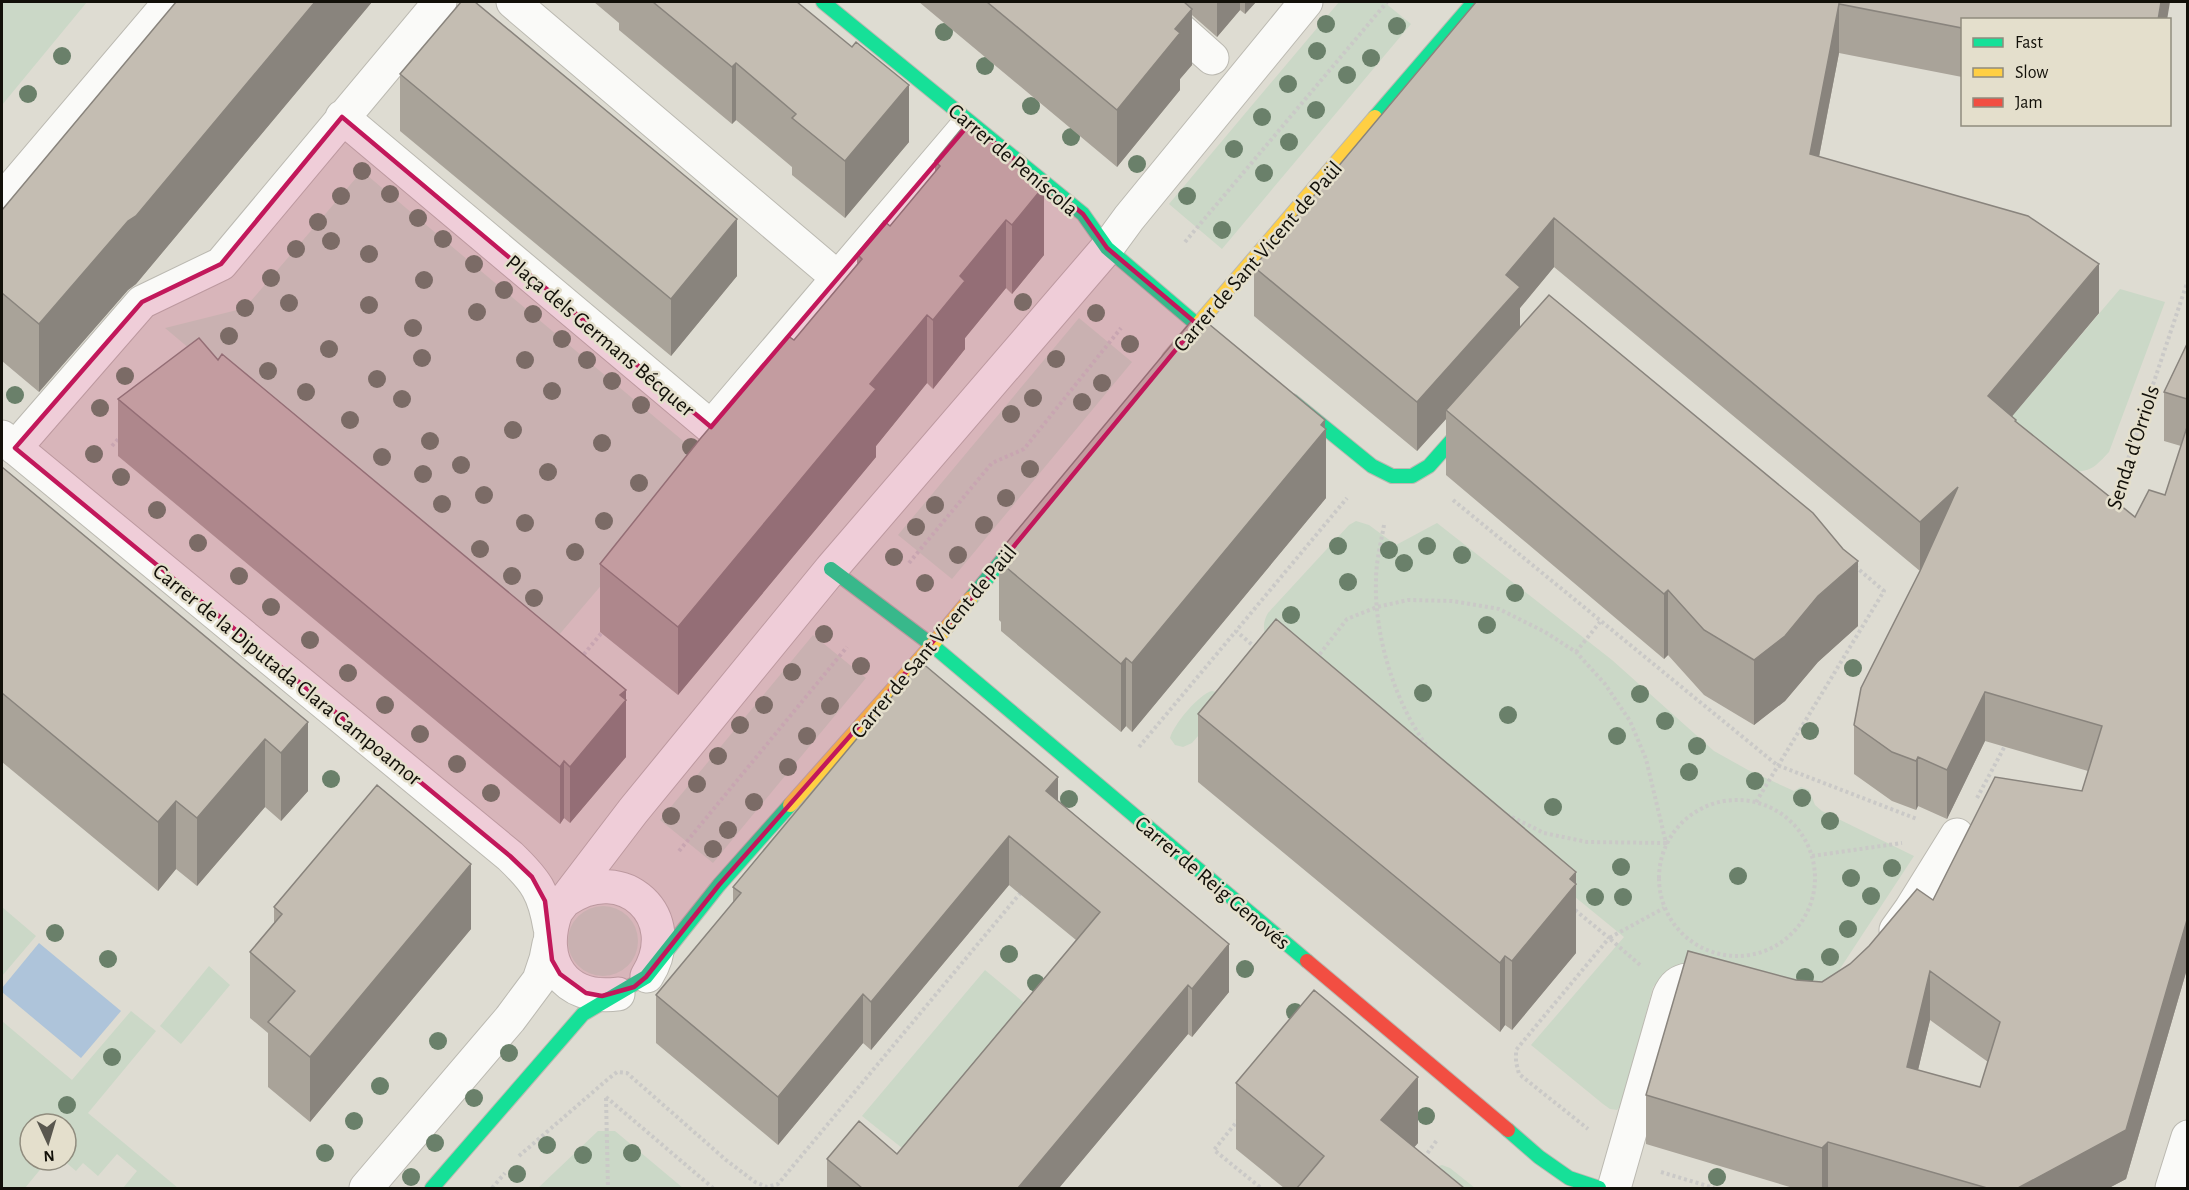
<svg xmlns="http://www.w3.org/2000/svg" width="2189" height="1190" font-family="'Alegreya Sans',sans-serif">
	<rect width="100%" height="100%" fill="#dedcd2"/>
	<path fill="#cbd8c7" d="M2,2H87L2,105Z
		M1339,2H1384L1411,24L1222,249L1169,204Z
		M362,171L707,461L547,649L165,328L245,308Z
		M2120,289L2165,302L2109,452C2094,468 2090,473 2067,471L2006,423Z
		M1079,318L1132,362L952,579L898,535Z
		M1356,521L1369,525L1396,545L1437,523L1612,660L1714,751L1748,770L1794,791L1801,787L1809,790L1815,805L1822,811L1914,856L1830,984L1666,974L1653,987L1622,1104L1617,1110L1610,1109L1603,1104L1531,1045L1624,937L1471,812L1266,638C1263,627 1263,622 1268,613L1349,525Z
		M813,635L866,678L713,863L660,820Z
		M1212,691L1220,693L1222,708L1192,743L1183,747L1175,745L1170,738C1174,724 1199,694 1212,691Z
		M568 941a35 35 0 1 1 70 0a35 35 0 1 1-70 0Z
		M2,907L36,936L2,976Z
		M209,966L230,985L181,1044L160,1026Z
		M985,970L1034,1011L912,1156L862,1116Z
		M131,1011L156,1031L88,1113L178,1188H123L137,1171L117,1154L98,1176L83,1163L76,1171L63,1160H66V1124H30V1160H48L25,1188H2V1021L72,1080Z
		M598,1131H615L683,1188H538Z
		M1442,1165L1450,1168L1475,1188H1430L1435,1167Z"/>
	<path fill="#aec4da" d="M39,943L121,1011L81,1058L2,992V988Z"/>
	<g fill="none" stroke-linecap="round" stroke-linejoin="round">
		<g stroke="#bbb9b1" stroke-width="35">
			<path id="street" d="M513,2L838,278
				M1149,2L1212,58
				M342,117L711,427L963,131
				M2,200L170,2
				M2,437L510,856C536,881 544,892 550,928
				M15,448L142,302L221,264L440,2
				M566,900C623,860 684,917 647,976
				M1896,930L1911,909L1957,835
				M618,994C564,1001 538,961 556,912L633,811L831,569L1107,248L1129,218L1306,2
				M366,1188L510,1019L539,980L546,959L549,944
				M1614,1188L1669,996C1680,970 1701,982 1722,988
				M2172,1188L2188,1137"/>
		</g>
		<g stroke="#bbb9b1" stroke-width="16">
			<path id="fast" d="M823,2L1083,214L1107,248L1214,339
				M1375,117L1474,2
				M1292,401L1372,466L1392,476H1412L1429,466L1476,413
				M831,569L932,645L1307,961
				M971,598L1027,530
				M1508,1130L1539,1157L1569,1178L1599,1188
				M432,1188L583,1014L646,977L719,885L790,805"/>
		</g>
		<g stroke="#bbb9b1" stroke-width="16">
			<path id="slow" d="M1169,358L1375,117
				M790,805L932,645L971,598"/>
		</g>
		<g stroke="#bbb9b1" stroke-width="16">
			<path id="jam" d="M1307,961L1508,1130"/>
		</g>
		<path stroke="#cac9c7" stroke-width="4" stroke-dasharray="3 3" stroke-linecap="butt" d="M1185,242L1387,2
			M112,446L120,437
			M1453,500L1777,765L1917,819
			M2113,504L2188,280
			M1384,525C1381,543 1376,561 1376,580C1374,636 1395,704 1429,749
			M909,563L992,463L1024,449L1121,328
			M1256,648L1236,631L1347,498
			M1576,652L1600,622
			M580,659L604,630
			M1316,659L1347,619L1377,607L1408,600L1452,601L1499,609L1545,632L1576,652L1605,684L1630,721L1646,759L1666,843L1587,842L1544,833L1508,815
			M1139,747L1236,631
			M1977,798L2006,744
			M1659 878a78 78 0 1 1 156 0a78 78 0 1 1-156 0Z
			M1756,802L1884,591L1856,567
			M679,851L847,647
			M1812,856L1902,843
			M1575,910L1609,938L1516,1050V1062L1519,1074L1588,1129
			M1640,965L1609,938L1664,908
			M606,1097L713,1188
			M606,1098L608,1188
			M1239,1119L1214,1150L1261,1188
			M519,1156L608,1079L617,1072L627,1073L726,1160L755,1182L767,1187L778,1184L1022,891
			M1424,1158L1437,1140
			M1661,1172L1714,1188
			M492,1188L505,1173"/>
		<use href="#street" stroke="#fafaf8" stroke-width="33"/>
		<use href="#fast" stroke="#16e098" stroke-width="14"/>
		<use href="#slow" stroke="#ffcf43" stroke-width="14"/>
		<use href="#jam" stroke="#f24e42" stroke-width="14"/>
	</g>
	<g fill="#6a806a">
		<circle cx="1326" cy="24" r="9"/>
		<circle cx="1397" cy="26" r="9"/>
		<circle cx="944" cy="32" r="9"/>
		<circle cx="1317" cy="51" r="9"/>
		<circle cx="62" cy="56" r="9"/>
		<circle cx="1371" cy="58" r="9"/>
		<circle cx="985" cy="66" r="9"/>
		<circle cx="1347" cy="75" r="9"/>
		<circle cx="1288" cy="84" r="9"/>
		<circle cx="28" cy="94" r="9"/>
		<circle cx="1031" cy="106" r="9"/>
		<circle cx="1316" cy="110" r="9"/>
		<circle cx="1262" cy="117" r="9"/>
		<circle cx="1071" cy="137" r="9"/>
		<circle cx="1289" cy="142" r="9"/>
		<circle cx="1234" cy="149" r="9"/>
		<circle cx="1137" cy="164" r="9"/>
		<circle cx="362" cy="171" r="9"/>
		<circle cx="1264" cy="173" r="9"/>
		<circle cx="390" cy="194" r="9"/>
		<circle cx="341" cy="196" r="9"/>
		<circle cx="1187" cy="196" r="9"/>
		<circle cx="418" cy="218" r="9"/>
		<circle cx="318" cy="222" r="9"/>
		<circle cx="1222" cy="230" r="9"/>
		<circle cx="443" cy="239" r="9"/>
		<circle cx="331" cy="241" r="9"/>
		<circle cx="296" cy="249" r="9"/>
		<circle cx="369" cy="254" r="9"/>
		<circle cx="474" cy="264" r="9"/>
		<circle cx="271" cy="278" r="9"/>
		<circle cx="424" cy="280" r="9"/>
		<circle cx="504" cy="290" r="9"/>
		<circle cx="1023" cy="302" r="9"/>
		<circle cx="289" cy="303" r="9"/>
		<circle cx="369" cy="305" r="9"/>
		<circle cx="245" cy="308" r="9"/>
		<circle cx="477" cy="312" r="9"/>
		<circle cx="1096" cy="313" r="9"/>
		<circle cx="533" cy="314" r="9"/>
		<circle cx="413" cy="328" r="9"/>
		<circle cx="229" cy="336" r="9"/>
		<circle cx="562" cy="339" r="9"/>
		<circle cx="1130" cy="344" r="9"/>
		<circle cx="329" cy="349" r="9"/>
		<circle cx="422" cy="358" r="9"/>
		<circle cx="1056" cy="359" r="9"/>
		<circle cx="525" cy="360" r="9"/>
		<circle cx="587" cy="360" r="9"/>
		<circle cx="268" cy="371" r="9"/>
		<circle cx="125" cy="376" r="9"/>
		<circle cx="377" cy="379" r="9"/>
		<circle cx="612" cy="381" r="9"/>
		<circle cx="1102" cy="383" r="9"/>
		<circle cx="552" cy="391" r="9"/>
		<circle cx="306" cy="392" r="9"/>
		<circle cx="15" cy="395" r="9"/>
		<circle cx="1033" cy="398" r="9"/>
		<circle cx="402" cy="399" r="9"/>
		<circle cx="1082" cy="402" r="9"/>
		<circle cx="641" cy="405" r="9"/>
		<circle cx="100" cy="408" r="9"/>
		<circle cx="1011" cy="414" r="9"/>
		<circle cx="350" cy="420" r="9"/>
		<circle cx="513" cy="430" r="9"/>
		<circle cx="430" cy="441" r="9"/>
		<circle cx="602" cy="443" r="9"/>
		<circle cx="691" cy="447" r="9"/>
		<circle cx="94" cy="454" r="9"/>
		<circle cx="382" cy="457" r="9"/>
		<circle cx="461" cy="465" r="9"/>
		<circle cx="1030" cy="469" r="9"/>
		<circle cx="548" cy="472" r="9"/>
		<circle cx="423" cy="474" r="9"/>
		<circle cx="121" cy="477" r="9"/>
		<circle cx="639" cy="483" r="9"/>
		<circle cx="484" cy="495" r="9"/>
		<circle cx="1006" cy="498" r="9"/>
		<circle cx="442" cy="504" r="9"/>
		<circle cx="935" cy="505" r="9"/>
		<circle cx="157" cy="510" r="9"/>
		<circle cx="604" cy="521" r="9"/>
		<circle cx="525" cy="523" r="9"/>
		<circle cx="984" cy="525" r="9"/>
		<circle cx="916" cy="527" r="9"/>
		<circle cx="198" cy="543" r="9"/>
		<circle cx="1338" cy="546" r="9"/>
		<circle cx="1427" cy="546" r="9"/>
		<circle cx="480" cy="549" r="9"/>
		<circle cx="1389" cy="550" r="9"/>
		<circle cx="575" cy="552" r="9"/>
		<circle cx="958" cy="555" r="9"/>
		<circle cx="1462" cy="555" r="9"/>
		<circle cx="894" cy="557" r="9"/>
		<circle cx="1404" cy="563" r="9"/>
		<circle cx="239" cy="576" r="9"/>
		<circle cx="512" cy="576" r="9"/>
		<circle cx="1348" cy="582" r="9"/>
		<circle cx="925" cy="583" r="9"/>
		<circle cx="1515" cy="593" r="9"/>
		<circle cx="534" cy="598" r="9"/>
		<circle cx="271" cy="607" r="9"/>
		<circle cx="1291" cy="615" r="9"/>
		<circle cx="1487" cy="625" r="9"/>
		<circle cx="824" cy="634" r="9"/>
		<circle cx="310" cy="640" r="9"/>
		<circle cx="861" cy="666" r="9"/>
		<circle cx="1853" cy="668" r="9"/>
		<circle cx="792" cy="672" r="9"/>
		<circle cx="348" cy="673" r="9"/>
		<circle cx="1423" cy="693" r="9"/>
		<circle cx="1640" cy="694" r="9"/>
		<circle cx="385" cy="705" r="9"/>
		<circle cx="764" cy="705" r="9"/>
		<circle cx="830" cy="706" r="9"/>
		<circle cx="1508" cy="715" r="9"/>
		<circle cx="1665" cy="721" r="9"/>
		<circle cx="740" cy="725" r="9"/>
		<circle cx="1810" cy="731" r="9"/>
		<circle cx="420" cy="734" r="9"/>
		<circle cx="807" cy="736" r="9"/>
		<circle cx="1617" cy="736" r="9"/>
		<circle cx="1697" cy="746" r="9"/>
		<circle cx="718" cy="756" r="9"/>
		<circle cx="457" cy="764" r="9"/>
		<circle cx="788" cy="767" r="9"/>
		<circle cx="1689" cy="772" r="9"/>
		<circle cx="331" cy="779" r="9"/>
		<circle cx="1755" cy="781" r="9"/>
		<circle cx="697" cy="784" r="9"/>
		<circle cx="491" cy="793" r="9"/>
		<circle cx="1802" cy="798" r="9"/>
		<circle cx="1069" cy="799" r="9"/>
		<circle cx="754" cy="802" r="9"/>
		<circle cx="1553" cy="807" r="9"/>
		<circle cx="671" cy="816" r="9"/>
		<circle cx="1830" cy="821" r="9"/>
		<circle cx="728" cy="830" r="9"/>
		<circle cx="713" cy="849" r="9"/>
		<circle cx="1621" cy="867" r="9"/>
		<circle cx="1892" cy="868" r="9"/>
		<circle cx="1738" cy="876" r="9"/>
		<circle cx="1851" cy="878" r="9"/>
		<circle cx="1871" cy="896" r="9"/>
		<circle cx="1595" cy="897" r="9"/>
		<circle cx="1623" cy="897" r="9"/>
		<circle cx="1848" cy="929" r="9"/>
		<circle cx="55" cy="933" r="9"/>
		<circle cx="1009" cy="954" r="9"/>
		<circle cx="1830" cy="957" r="9"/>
		<circle cx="108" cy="959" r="9"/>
		<circle cx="1245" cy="969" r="9"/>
		<circle cx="1805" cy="977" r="9"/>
		<circle cx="1036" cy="983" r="9"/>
		<circle cx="1295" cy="1012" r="9"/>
		<circle cx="438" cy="1041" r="9"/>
		<circle cx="509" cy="1053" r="9"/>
		<circle cx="112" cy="1057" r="9"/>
		<circle cx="380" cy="1086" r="9"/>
		<circle cx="474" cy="1098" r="9"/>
		<circle cx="67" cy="1105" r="9"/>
		<circle cx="1426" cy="1116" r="9"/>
		<circle cx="354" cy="1121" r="9"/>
		<circle cx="435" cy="1143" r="9"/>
		<circle cx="547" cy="1145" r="9"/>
		<circle cx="325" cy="1153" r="9"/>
		<circle cx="632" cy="1153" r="9"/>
		<circle cx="583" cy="1155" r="9"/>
		<circle cx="517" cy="1174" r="9"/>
		<circle cx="411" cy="1177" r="9"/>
		<circle cx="1717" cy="1177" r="9"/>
	</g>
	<path fill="#a9a399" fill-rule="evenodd" d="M176,2H372L136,284L128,290L39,392L2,361V210Z
		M594,2H797L909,142L845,218L792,175V167L736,120L732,124L619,30V23Z
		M919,2H1256L1245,14L1240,10L1217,37L1192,15V65L1180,79V90L1117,167Z
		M1476,2H2170L1962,20V77L1839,53L1819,157L2099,313L2012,416L2016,422L2135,517L2165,495L2181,446L2164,441V392L2187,344V969L2126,1179L2109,1188H1793L1646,1144V1095L1796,980L1822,982L1850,964L1933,900L2082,791L2088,771L1985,741L1947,819L1918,806L1916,810L1892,801L1854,774V725L1920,571L1554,267L1520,308V327L1858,626L1818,662L1785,701L1754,725L1704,695L1668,655L1664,659L1446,475V419L1417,451L1254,316V267ZM1930,1020L1988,1062L1980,1087L1918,1070Z
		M400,74L737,276L671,356L400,131Z
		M967,122L1044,255L1012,294L1006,288L965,338V349L933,389L927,383L876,446V457L678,695L600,632V564L794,340L857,264V254L890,226L935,172V161Z
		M118,399L626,690V757L570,823L564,818L560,824L118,456Z
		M1325,428L1326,498L1132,732L1126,726L1121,732L1001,631V622L999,620V552Z
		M2,467L308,722V791L281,821L265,807L197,886L176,869L158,891L2,762Z
		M1198,714L1576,872V953L1512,1030L1505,1025L1500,1032L1198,782Z
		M1058,801L1229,992L1192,1037L1188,1034L1059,1188H827V1159L897,1154L1076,940L1009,885L871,1050L863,1043L778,1145L656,1043V995L733,903V887Z
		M274,907L471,929L310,1122L268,1087V1033L250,1018V952L274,924Z
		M1236,1083L1418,1143L1414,1147L1464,1188H1284L1236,1149Z"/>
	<path fill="#89847d" d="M315,2H372L136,284L128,290L39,392V324Z
		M1217,2H1240V10L1217,37Z
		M1245,2H1256L1245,14Z
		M2161,2H2170L2167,20H2158Z
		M1839,4V53L1810,203V154Z
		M1192,9V65L1180,79V90L1117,167V110L1175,29Z
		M736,63V120L732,124V67Z
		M909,85V142L845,218V161Z
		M1044,186V255L1012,294V225Z
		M1554,218V267L1520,308V336L1446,410V419L1417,451V402L1506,275Z
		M737,219V276L671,356V299Z
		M1006,220V288L965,338V349L933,389V320L960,276Z
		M2099,264V313L1988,445V396Z
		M927,315V383L876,446V457L678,695V627L870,384Z
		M1325,420V431L1326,429V498L1132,732V663Z
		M1958,487L1920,571V522Z
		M1858,561V626L1818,662L1785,701L1754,725V660L1818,596Z
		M1668,590V655L1664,659V594Z
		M1126,658V726L1121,732V664Z
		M626,690V757L570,823V767L620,695Z
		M1985,692V741L1947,819V770Z
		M308,722V791L281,821V753Z
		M265,739V807L197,886V818Z
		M1918,757V806L1916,810V761Z
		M564,761V818L560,824V767Z
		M1058,777V825L1046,791Z
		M176,801V869L158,891V822Z
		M1009,836V885L871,1050V1002Z
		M471,864V929L310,1122V1057Z
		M1576,872V953L1512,1030V961Z
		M2187,920V969L2126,1179L2109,1188H2018Z
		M1229,944V992L1192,1037V989Z
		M1505,956V1025L1500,1032V963Z
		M1930,971V1020L1907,1116V1067Z
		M1188,985V1034L1059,1188H1018Z
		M863,994V1043L778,1145V1097Z
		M1418,1077V1143L1381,1186V1120Z
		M1828,1142V1188H1822V1148Z"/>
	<path fill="#c4bdb2" stroke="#89847d" stroke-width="1.5" fill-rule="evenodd" d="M176,2H315L136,216L128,221L39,324L2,293V210Z
		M461,2H475L737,219L671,299L400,74Z
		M653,2H797L852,47L856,42L909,85L845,161L792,118L796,114L736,63L732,67Z
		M987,2H1184L1192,9L1175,29L1180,33L1117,110Z
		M1476,2H2161L2158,20H1962V28L1839,4L1810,154L2028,216L2099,264L1988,396L2016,420L2015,421L2135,517L2149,490L2165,495L2187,427V920L2126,1130L2018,1188H1987L1828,1142L1822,1148L1646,1095L1688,951L1796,980L1822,982L1850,964L1869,946L1917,889L1933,900L1995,777L2082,791L2102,726L1985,692L1947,770L1918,757L1916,761L1892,752L1854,725L1861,688L1920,571L1958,487L1920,522L1554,218L1506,275L1520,287L1417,402L1254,267ZM1930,971L2000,1022L1980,1087L1907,1067Z
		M967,122L1044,186L1012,225L1006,220L960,276L965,281L933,320L927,315L870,384L876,389L678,627L600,564L700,439L788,336L794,340L862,259L857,254L884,221L890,226L940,166L935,161Z
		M1549,295L1813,513L1843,549L1858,561L1818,596L1785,636L1754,660L1704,630L1668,590L1664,594L1446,410Z
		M1193,319L1200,325L1204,320L1325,420L1321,425L1326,429L1132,663L1126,658L1121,664L1001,563L1006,557L999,552Z
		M199,338L218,360L222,354L626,690L620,695L626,700L570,767L564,761L560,767L118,399Z
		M2187,344V399L2164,392Z
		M2,467L308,722L281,753L265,739L197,818L176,801L158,822L2,693Z
		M1276,619L1576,872L1570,879L1576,884L1512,961L1505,956L1500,963L1198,714Z
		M921,662L1058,777L1046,791L1229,944L1192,989L1188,985L1018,1188H862L827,1159L859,1121L897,1154L1100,912L1009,836L871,1002L863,994L778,1097L656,995L741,893L733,887Z
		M377,785L471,864L310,1057L268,1022L295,991L250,952L282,914L274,907Z
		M1314,990L1418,1077L1381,1120L1464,1188H1297L1324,1156L1236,1083Z"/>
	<path fill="#c2185b" fill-opacity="0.2" stroke="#c2185b" stroke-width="4.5" stroke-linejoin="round" d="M342,117L711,427L970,123L1083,214L1107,248L1197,324L973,596L719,885L646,977L634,987L602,996L586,993L560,974L552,960L545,901L532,877L510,856L15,448L142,302L221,264Z"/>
	<g text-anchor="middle" stroke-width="5" stroke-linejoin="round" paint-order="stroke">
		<g font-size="22" fill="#121009" stroke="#e4dfcc">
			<text transform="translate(1014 159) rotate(40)" y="8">Carrer de Peníscola</text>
			<text transform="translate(1257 256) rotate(-49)" y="8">Carrer de Sant Vicent de Paül</text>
			<text transform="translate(601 335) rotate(40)" y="8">Plaça dels Germans Bécquer</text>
			<text transform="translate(2132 447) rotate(-72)" y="8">Senda d'Orriols</text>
			<text transform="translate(933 641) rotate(-50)" y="8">Carrer de Sant Vicent de Paül</text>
			<text transform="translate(288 674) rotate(39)" y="8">Carrer de la Diputada Clara Campoamor</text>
			<text transform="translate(1213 882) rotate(40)" y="8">Carrer de Reig Genovés</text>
		</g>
	</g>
	<rect width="2189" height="1190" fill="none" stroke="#121009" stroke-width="6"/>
	<rect x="1961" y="18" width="210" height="108" fill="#e4dfcc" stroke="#908c7e" stroke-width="1.5"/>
	<rect x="1973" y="38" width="30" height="9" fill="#16e098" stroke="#908c7e" stroke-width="1.5"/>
	<text x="2015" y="48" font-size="18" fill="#121009">Fast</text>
	<rect x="1973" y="68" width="30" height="9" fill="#ffcf43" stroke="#908c7e" stroke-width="1.5"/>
	<text x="2015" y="78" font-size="18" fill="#121009">Slow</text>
	<rect x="1973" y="98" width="30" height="9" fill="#f24e42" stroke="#908c7e" stroke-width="1.5"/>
	<text x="2015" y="108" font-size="18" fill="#121009">Jam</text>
	<g transform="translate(48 1142) rotate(176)"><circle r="28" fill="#e4dfcc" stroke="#908c7e" stroke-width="1.5"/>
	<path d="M0-4.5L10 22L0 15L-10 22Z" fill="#59574f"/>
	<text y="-9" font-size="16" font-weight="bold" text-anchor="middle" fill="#121009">N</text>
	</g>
</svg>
